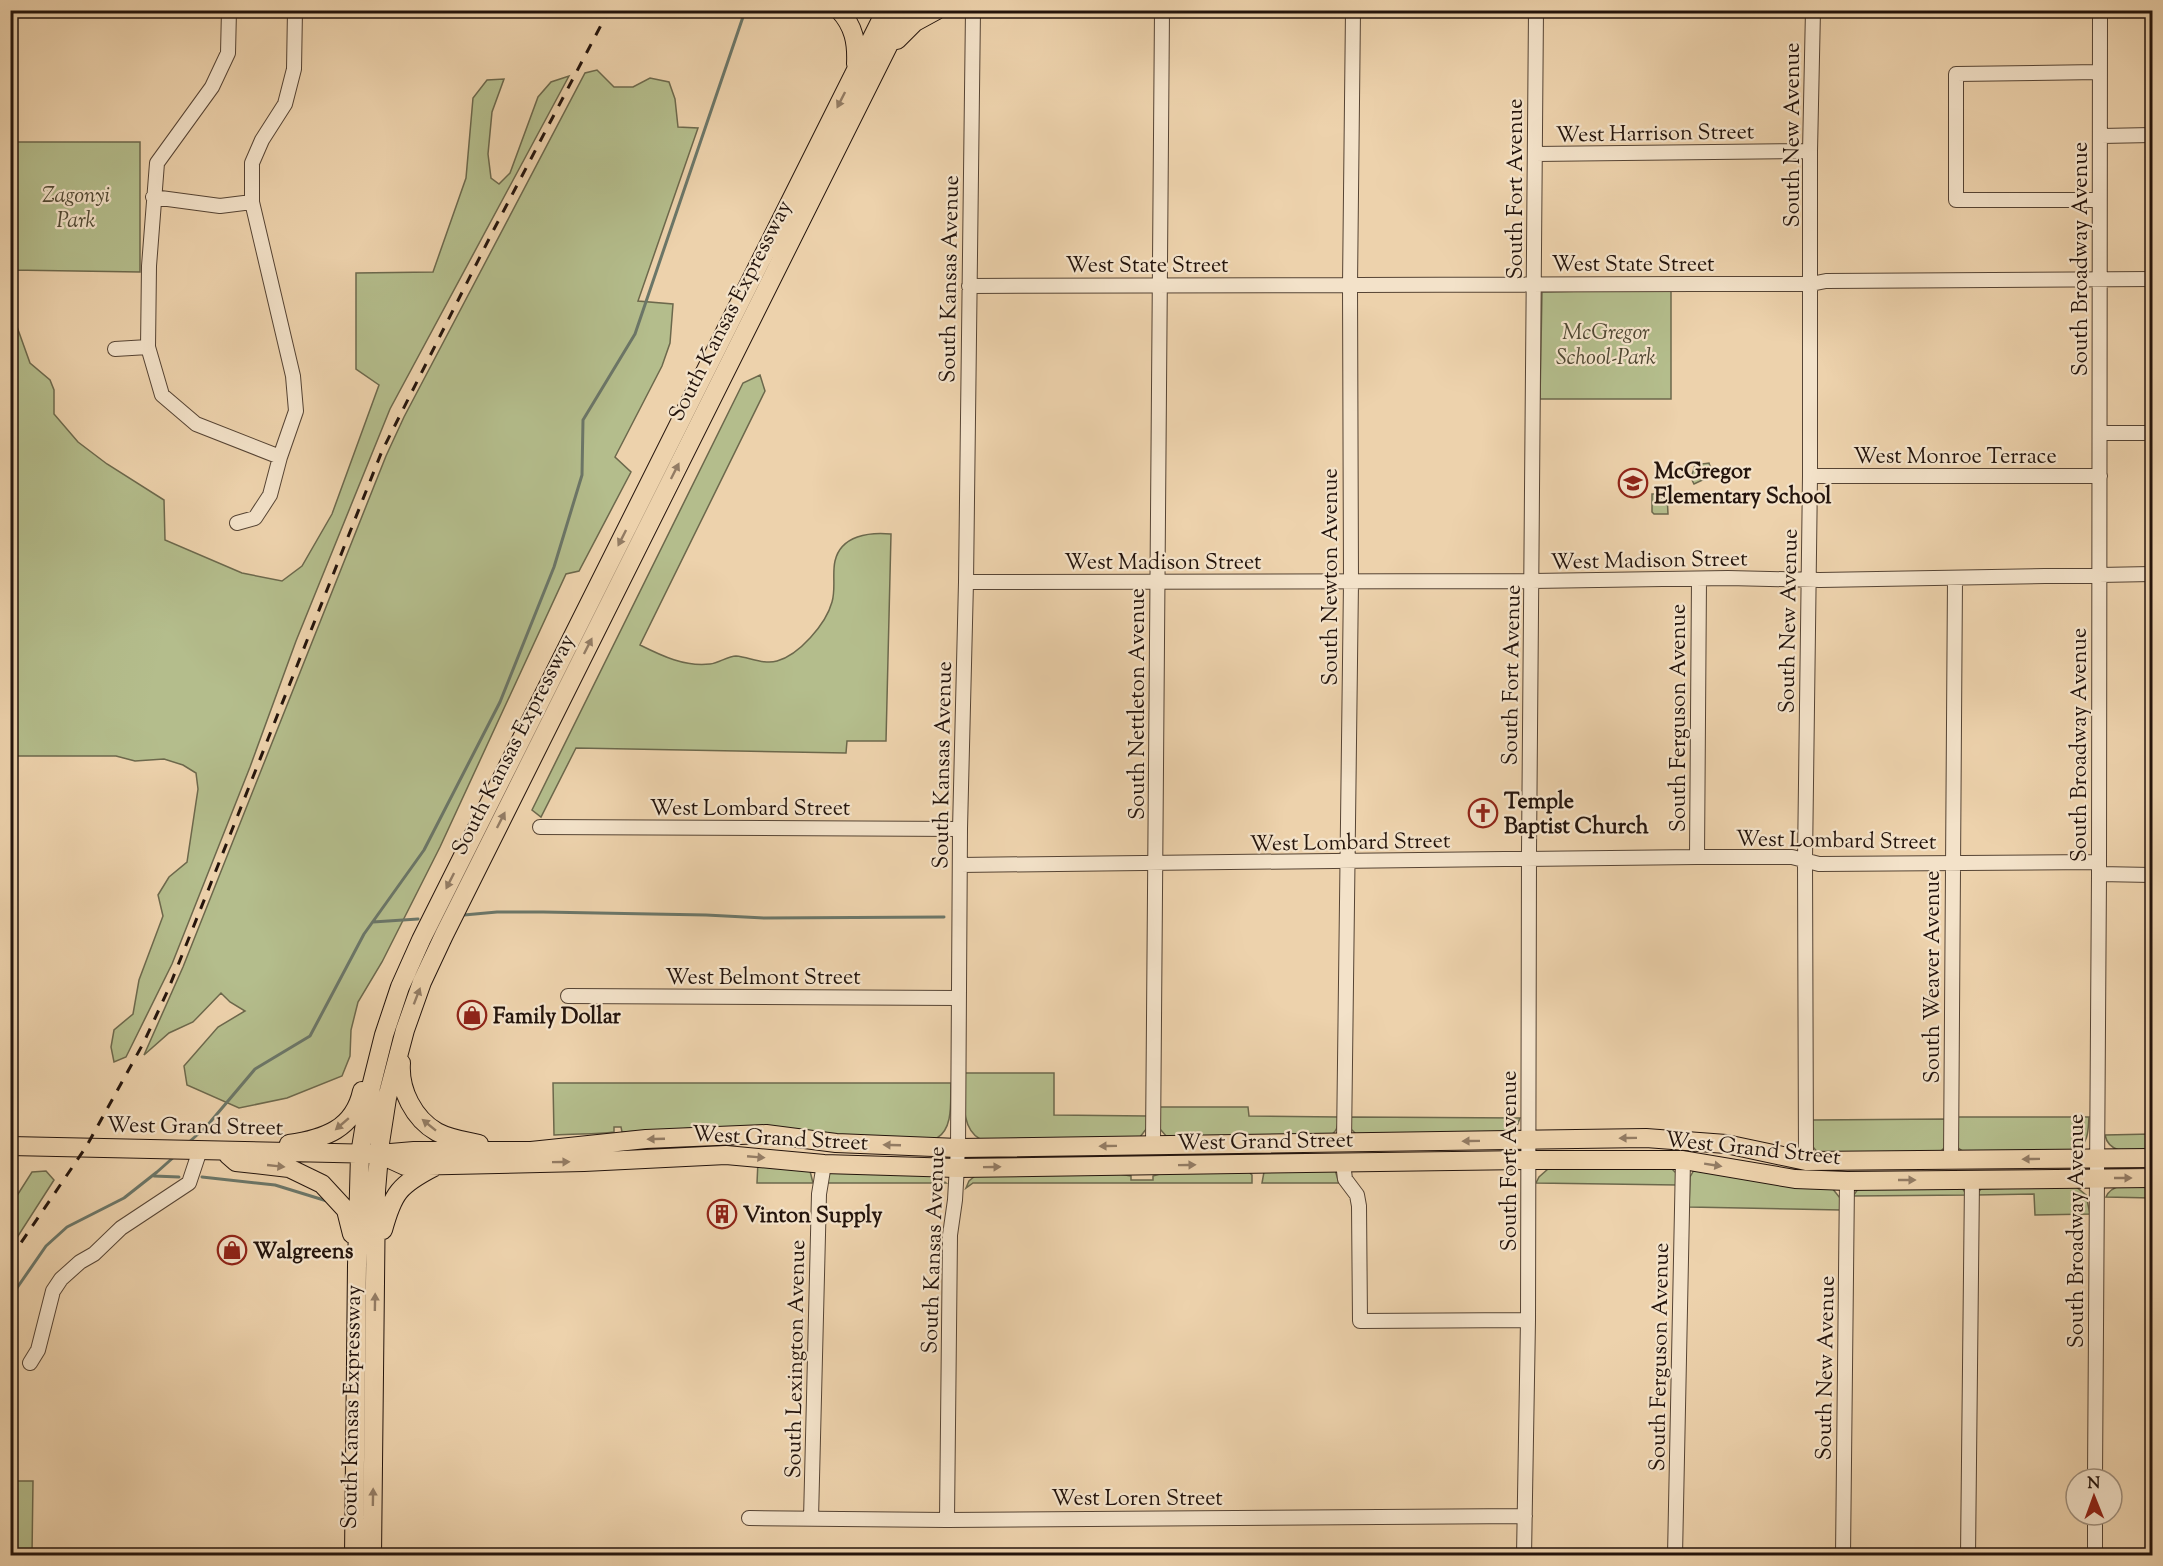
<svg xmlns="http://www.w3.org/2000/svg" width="2163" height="1566" font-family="'Sorts Mill Goudy',serif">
	<rect width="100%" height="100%" fill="#edd2ac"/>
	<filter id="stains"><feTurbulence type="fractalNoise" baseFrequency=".00333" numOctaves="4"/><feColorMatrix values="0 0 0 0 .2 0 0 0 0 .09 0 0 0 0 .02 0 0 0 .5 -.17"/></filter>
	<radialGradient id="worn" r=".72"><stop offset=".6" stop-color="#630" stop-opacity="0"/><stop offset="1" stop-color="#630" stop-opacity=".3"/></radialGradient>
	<path fill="#b4bd8c" stroke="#6c684c" stroke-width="1.5" d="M597,70L614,87H633L650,78L669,82L675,99L678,127L698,128L638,301L673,304L670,343L662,366L615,457L631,472L579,571L566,574L440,847L382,962L358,1002L351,1030L350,1056L342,1076L287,1098L239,1108L187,1085L184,1066L218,1027L245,1011L230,1002L221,993L193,1022L169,1033L144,1055L183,967L386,456L404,417L585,73Z
		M569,76L390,409L296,641L250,767L172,964L126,1057L114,1062L111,1047L114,1030L133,1014L139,980L163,916L158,895L169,877L187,862L198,789L196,773L183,765L164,759L135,761L116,756H11V310L30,363L50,380L54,390V414L78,442L107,464L164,500L165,540L242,573L282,581L302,566L332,514L379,385L356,369V273L433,272L466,178L473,98L487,80L504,79L492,112L488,154L491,178L499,184L510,173L538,97L551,82Z
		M11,142H140V272L11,270V281Z
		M1671,289V399H1540L1542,292Z
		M760,375L765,391L640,645C662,656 685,667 710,664C719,663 728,656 736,656C749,657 764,665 777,661C799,655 826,624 832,602C836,589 832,574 835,561C841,535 870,532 891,534L886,741H847L846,753L576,748L541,817L532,810L743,383Z
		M1709,463L1713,475L1694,484L1691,478L1695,465Z
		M1652,494H1667L1668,514H1654L1652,512Z
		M964,1073H1054V1115L1147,1116V1128L1140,1137L980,1139C959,1127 965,1095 964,1073Z
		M553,1083H951C950,1100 954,1128 937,1138L860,1141L759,1127L697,1128L622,1132L621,1127H614V1132C594,1135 574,1133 554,1135Z
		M1160,1107H1248L1249,1116L1338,1117C1338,1125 1338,1130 1331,1135L1167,1137L1160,1129Z
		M1351,1117L1520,1118L1517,1126L1507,1134L1358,1136L1351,1129Z
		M1955,1117H2089C2088,1130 2089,1140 2078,1150L1964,1152L1957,1147Z
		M1946,1119L1945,1147L1939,1153L1819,1154L1813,1147L1812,1120Z
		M2152,1134V1153C2136,1152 2109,1156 2105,1135Z
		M758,1161L810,1171L813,1183H757Z
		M1671,1168L1676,1173L1677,1185L1536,1183L1539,1177L1548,1169Z
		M1335,1170L1339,1183H1262L1264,1172Z
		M1694,1170L1832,1188L1840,1198L1841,1210L1689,1207L1690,1177Z
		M46,1171L54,1180L11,1247V1205L32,1172Z
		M1102,1171L1131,1176V1180H1153V1176L1170,1171L1249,1172L1252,1175V1183H973L966,1188L969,1181L976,1175Z
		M834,1172L936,1175L946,1183H825L830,1173Z
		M2152,1184V1198L2106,1197C2113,1181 2137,1185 2152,1184Z
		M2075,1186L2086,1195L2090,1214L2035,1215L2034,1194L1976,1195L1981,1189Z
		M1962,1188L1967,1195L1853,1196L1858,1189Z
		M10,1481H33L32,1555H11Z"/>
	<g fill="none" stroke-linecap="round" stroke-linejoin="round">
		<path stroke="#6b7668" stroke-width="3" d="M464,915L497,912H543L706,915L764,918L944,917
			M373,922L418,919
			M188,1143L206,1127L255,1069L310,1036L364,934L424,850L500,702L554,567L582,475L583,420L635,334L745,11
			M154,1176L179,1177
			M202,1177L275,1185L327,1201
			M10,1298L46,1246L67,1227L124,1198L157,1172L175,1156"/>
		<g stroke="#564434" stroke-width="16">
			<path id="minor" d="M229,10L228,53L212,87L157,163L149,266L148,347L162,395L196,424L280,457
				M2101,136L2152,135
				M1535,154L1810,151
				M153,197L220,206L252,202
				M2099,200H1956V74L2099,72
				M969,286L1695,284H1811L1826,281L2152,279
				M115,349L148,347
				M2100,433H2152
				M1810,476H2100
				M237,523L255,518L270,495L280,457L296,411L293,376L252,202V163L262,140L285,104L294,69L295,10
				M966,582L1532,581L1728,578L1820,580L2152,574
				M540,827L960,829
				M1697,857L1699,579
				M960,865L1697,857H1792L1819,864L2098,862
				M2099,874L2152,875
				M568,996L958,998
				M1344,1143L1351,582L1350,285L1353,10
				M1153,1145L1162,10
				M1951,1160L1955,578
				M1806,1161L1805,860L1810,476V151L1813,10
				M1343,1163L1345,1179L1357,1195L1359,1206L1360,1321L1528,1320
				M30,1363L38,1350L53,1291L61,1279L80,1262L94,1254L121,1228L189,1183L200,1150
				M2095,1479L2099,874L2100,10
				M749,1518L947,1520L1525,1516
				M811,1519L819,1194L824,1164
				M947,1520L950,1235L955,1200L958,1148L960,829L966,582L973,10
				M1524,1556L1528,1320L1529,852L1536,10
				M1675,1556L1683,1160
				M1843,1556L1847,1181
				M1968,1556L1972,1180
				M2095,1556V1515"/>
		</g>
		<g stroke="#24140c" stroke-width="20">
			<path id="major" d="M839,10C854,26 857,43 856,64
				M897,40L915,22L937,10
				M401,1063C399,1090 414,1119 437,1132C450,1139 465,1141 479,1144
				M289,1144C324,1139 354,1129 362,1091
				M10,1146L379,1154L414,1151H531L646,1139L766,1134L836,1143L958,1148L1646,1138L1726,1144L1806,1161L2152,1158
				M228,1155L236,1162L289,1168L322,1184L346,1210L352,1234
				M381,1155L405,1166L584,1162L726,1155L824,1164L957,1168L1529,1160H1683L1795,1179L1847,1181L2152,1178
				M383,1230C393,1193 399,1185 434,1167
				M354,1556L357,1265L360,1154L371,1087L384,1035L400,987L421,940L886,10
				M372,1556L376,1191L380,1143L387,1098L405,1030L422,982L444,935L906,10"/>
		</g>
		<use href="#minor" stroke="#f3e2c9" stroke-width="14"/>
		<use href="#major" stroke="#edd2ac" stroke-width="18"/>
		<path stroke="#24140c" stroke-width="3" stroke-dasharray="10 10" stroke-linecap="butt" d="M10,1259L86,1147L144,1042L168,990L209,888L382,451L492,233L609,10"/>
	</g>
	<defs><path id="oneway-solid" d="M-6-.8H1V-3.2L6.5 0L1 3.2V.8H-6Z" transform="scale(1.5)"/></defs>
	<g fill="#937c64">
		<use href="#oneway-solid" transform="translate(841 100) rotate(117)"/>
		<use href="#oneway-solid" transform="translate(675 471) rotate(-63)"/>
		<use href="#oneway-solid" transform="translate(622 538) rotate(117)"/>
		<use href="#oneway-solid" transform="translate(588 646) rotate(-63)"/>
		<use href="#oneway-solid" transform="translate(501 820) rotate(-63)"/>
		<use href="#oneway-solid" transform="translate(450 881) rotate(117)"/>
		<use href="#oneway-solid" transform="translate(417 996) rotate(-69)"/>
		<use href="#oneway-solid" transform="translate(342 1124) rotate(139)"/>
		<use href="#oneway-solid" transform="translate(429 1125) rotate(-141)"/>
		<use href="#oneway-solid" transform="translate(1628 1138) rotate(179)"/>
		<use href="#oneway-solid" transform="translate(656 1139) rotate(178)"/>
		<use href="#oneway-solid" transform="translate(1471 1141) rotate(179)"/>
		<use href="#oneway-solid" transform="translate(892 1145) rotate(-178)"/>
		<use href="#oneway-solid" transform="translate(1108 1146) rotate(179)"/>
		<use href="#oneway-solid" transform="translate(756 1157) rotate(5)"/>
		<use href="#oneway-solid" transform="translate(2031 1159) rotate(179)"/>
		<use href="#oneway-solid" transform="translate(561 1162) rotate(-1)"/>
		<use href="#oneway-solid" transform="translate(1187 1165) rotate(-1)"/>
		<use href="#oneway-solid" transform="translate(1713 1165) rotate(9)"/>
		<use href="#oneway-solid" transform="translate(276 1166) rotate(6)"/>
		<use href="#oneway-solid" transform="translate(992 1167) rotate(-1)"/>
		<use href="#oneway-solid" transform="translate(2123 1178)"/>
		<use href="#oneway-solid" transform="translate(1907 1180)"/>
		<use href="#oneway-solid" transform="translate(375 1302) rotate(-89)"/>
		<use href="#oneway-solid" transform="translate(373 1497) rotate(-89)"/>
	</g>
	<defs>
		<g id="school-ring" transform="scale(1.5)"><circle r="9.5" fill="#f3e2c9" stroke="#8f2418" stroke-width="1.5"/><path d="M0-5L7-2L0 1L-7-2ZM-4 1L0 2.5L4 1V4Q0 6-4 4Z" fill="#8f2418"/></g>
		<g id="church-ring" transform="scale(1.5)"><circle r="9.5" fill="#f3e2c9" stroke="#8f2418" stroke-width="1.5"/><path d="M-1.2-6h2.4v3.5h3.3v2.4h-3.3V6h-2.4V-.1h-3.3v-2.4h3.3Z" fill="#8f2418"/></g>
		<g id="shop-ring" transform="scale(1.5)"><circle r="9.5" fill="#f3e2c9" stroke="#8f2418" stroke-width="1.5"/><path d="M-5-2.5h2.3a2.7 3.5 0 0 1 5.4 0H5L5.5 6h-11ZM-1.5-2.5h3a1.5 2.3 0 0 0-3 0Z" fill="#8f2418"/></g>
		<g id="building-ring" transform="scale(1.5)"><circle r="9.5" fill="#f3e2c9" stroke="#8f2418" stroke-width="1.5"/><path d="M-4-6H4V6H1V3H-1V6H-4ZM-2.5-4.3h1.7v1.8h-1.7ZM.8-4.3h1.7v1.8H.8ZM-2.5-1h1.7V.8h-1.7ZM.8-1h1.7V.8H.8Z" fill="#8f2418"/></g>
	</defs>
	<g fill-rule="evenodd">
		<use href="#school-ring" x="1633" y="483"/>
		<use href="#church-ring" x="1483" y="813"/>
		<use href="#shop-ring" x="472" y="1015"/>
		<use href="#building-ring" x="722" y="1214"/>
		<use href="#shop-ring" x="232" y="1250"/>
	</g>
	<g text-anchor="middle" stroke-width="4.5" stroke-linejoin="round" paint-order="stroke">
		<g font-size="22" fill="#24140c" stroke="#f3e2c9">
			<text transform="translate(1655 132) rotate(-1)" y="8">West Harrison Street</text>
			<text transform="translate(1791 135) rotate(-90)" y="8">South New Avenue</text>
			<text transform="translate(1514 189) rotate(-90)" y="8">South Fort Avenue</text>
			<text transform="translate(2079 259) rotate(-90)" y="8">South Broadway Avenue</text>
			<text x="1633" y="271">West State Street</text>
			<text x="1147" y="272">West State Street</text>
			<text transform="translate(948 279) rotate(-89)" y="8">South Kansas Avenue</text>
			<text transform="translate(729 310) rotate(-63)" y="8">South Kansas Expressway</text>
			<text x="1955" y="463">West Monroe Terrace</text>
			<text transform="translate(1649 559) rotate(-1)" y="8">West Madison Street</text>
			<text x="1163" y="569">West Madison Street</text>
			<text transform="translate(1329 577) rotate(-90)" y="8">South Newton Avenue</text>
			<text transform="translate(1787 621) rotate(-89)" y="8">South New Avenue</text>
			<text transform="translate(1510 675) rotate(-89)" y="8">South Fort Avenue</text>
			<text transform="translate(1136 704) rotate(-90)" y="8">South Nettleton Avenue</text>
			<text transform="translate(1677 718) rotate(-90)" y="8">South Ferguson Avenue</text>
			<text transform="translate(512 744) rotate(-63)" y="8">South Kansas Expressway</text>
			<text transform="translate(2078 745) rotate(-90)" y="8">South Broadway Avenue</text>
			<text transform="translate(941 765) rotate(-89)" y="8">South Kansas Avenue</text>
			<text x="750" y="815">West Lombard Street</text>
			<text transform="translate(1836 839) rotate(1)" y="8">West Lombard Street</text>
			<text transform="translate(1350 841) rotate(-1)" y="8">West Lombard Street</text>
			<text x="763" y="984">West Belmont Street</text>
			<text transform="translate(1931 977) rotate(-90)" y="8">South Weaver Avenue</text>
			<text transform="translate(195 1125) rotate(1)" y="8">West Grand Street</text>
			<text transform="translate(780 1137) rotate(3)" y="8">West Grand Street</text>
			<text transform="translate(1265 1140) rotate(-1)" y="8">West Grand Street</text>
			<text transform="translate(1753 1147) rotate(6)" y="8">West Grand Street</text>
			<text transform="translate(1508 1161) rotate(-90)" y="8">South Fort Avenue</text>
			<text transform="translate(2075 1231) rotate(-90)" y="8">South Broadway Avenue</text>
			<text transform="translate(932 1250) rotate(-88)" y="8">South Kansas Avenue</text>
			<text transform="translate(1658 1357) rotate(-89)" y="8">South Ferguson Avenue</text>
			<text transform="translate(794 1359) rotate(-89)" y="8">South Lexington Avenue</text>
			<text transform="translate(1824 1368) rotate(-89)" y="8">South New Avenue</text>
			<text transform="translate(350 1407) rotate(-89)" y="8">South Kansas Expressway</text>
			<text x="1137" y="1505">West Loren Street</text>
		</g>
		<g font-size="22" font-style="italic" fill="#4f4732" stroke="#f3e2c9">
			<text x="76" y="202">Zagonyi<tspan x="76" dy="25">Park</tspan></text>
			<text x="1606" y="339">McGregor<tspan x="1606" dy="25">School-Park</tspan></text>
		</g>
		<g font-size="22" font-weight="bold" fill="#24140c" stroke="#f3e2c9" text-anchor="start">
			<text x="1654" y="478">McGregor<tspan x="1654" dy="25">Elementary School</tspan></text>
			<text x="1504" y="808">Temple<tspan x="1504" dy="25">Baptist Church</tspan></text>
			<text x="493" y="1023">Family Dollar</text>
			<text x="743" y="1222">Vinton Supply</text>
			<text x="253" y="1258">Walgreens</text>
		</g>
	</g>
	<rect width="2163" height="1566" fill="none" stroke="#edd2ac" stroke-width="36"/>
	<rect x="12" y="12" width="2139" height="1542" fill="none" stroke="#24140c" stroke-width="3"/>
	<rect x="18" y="18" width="2127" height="1530" fill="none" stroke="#24140c" stroke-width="1.5"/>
	<g transform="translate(2094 1497) rotate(359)"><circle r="28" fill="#f3e2c9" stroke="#a0907d" stroke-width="1.5"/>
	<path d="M0-4.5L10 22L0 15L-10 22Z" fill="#8f2418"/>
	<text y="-9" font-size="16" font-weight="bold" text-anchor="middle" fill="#24140c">N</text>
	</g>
	<rect width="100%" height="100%" filter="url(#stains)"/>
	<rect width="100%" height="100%" fill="url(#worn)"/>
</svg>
